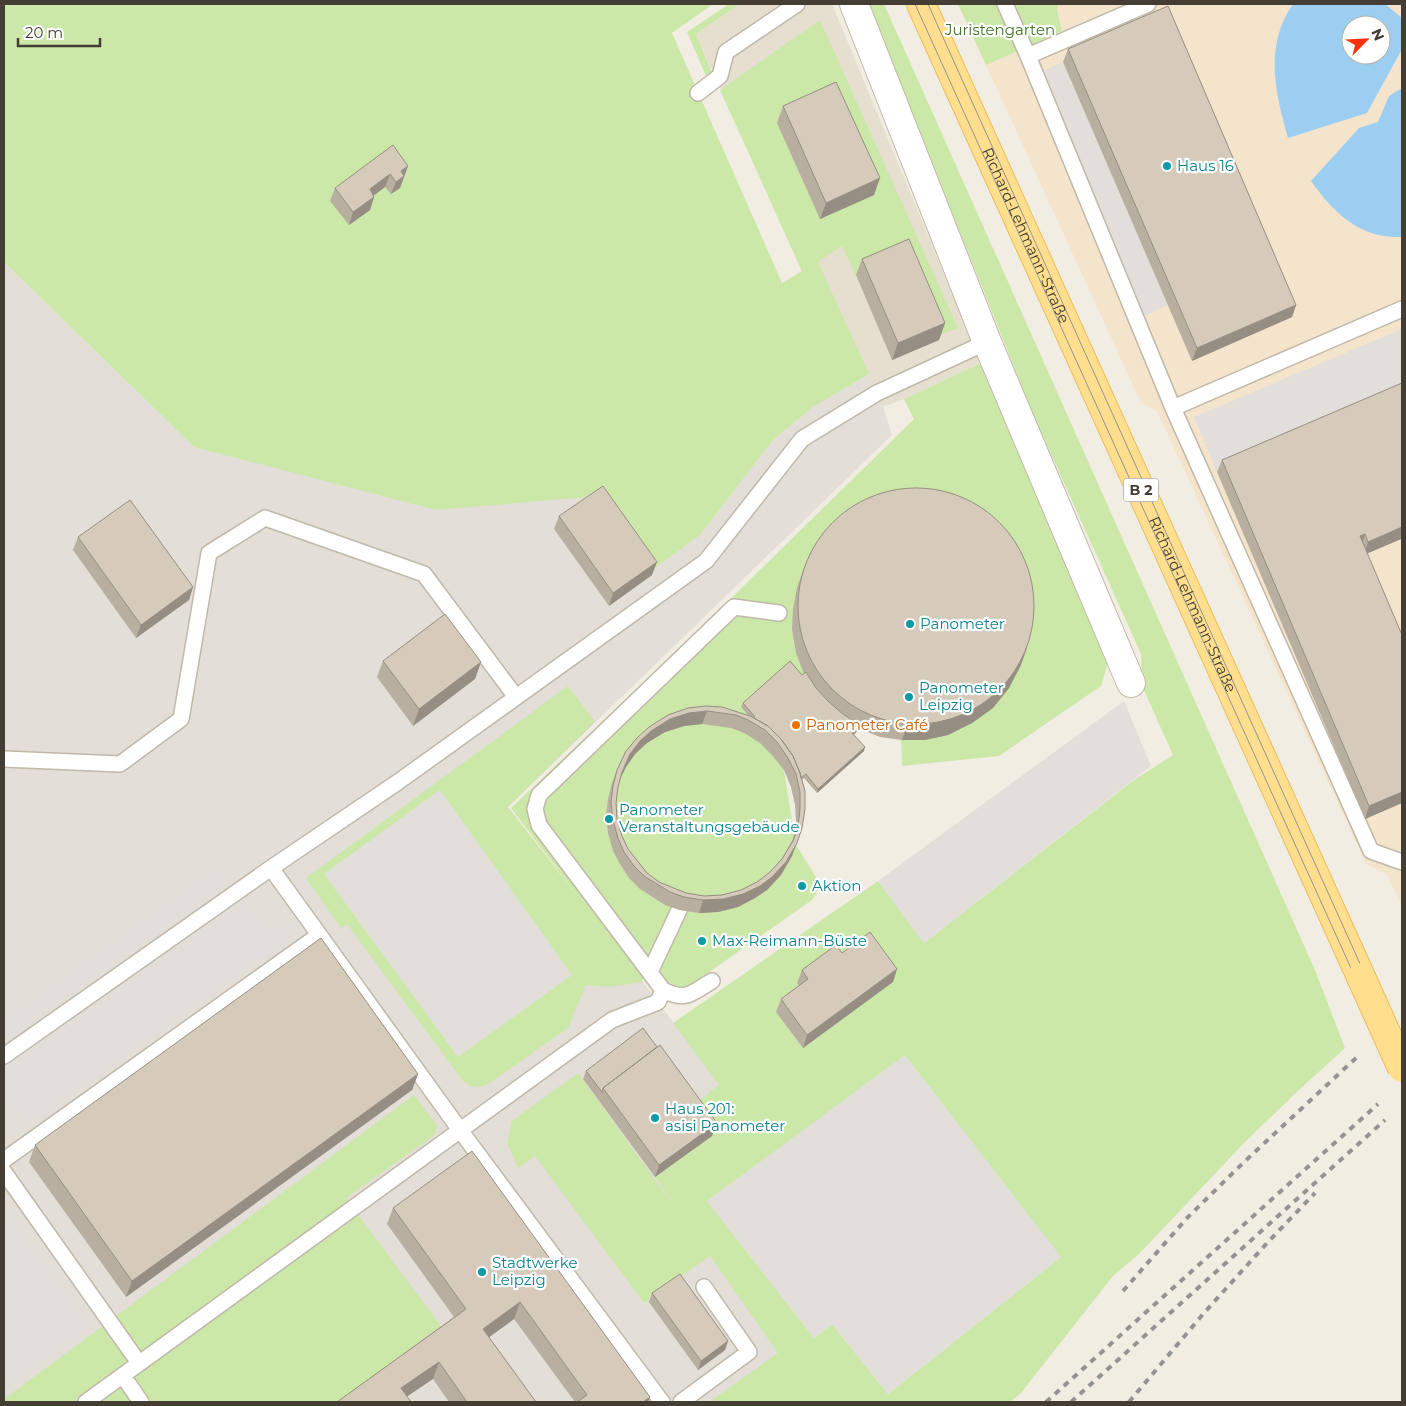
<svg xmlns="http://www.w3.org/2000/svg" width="1406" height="1406" font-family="Montserrat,sans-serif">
	<rect width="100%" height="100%" fill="#f2ede2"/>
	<path fill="#e6dfd0" d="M740,4H832L981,363L904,399L883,407L817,262L802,272L696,34Z"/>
	<path fill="#f5e4cc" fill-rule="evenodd" d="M958,4H1402V906L1387,875L1366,864L1157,411L1141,403ZM1351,25H1381V55H1351Z"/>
	<path fill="#e3ded8" d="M4,262L194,447L600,496L700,535L773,440L813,407L869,374L883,407L892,435L508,807L643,982L771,1154L707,1201L864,1402H4Z"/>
	<path fill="#cbe8a9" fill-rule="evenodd" d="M4,4H713L672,33L782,283L802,271L720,90L820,20L958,328L937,336L856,276L842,246L818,262L869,374L813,407L773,440L700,535L652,570L600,496L436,510L194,447L4,262Z
		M729,4H740L696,34L712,72L706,76L687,32Z
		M868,4H884L1315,970L1345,1048L1300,1089L1246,1141L1139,1254L1113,1276L1021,1393L1010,1402H709L778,1353L710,1256L644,1303L535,1156L518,1168L507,1143L512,1121L578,1073L674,1206L655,1177L712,1136L692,1106L719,1085L673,1023L878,881L924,943L1134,780L1173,755L1142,686L1141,654L1034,416ZM707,1201L1061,1257L888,1394L832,1324L814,1338Z
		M958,4H1058L1057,11L1062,31L986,65Z
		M981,363L1111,652L1101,686L999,756L902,766L901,733L771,690L796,845L816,877L818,885L816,894L812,900L685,989L654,977L642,979L643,982L609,987L586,985L568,1028L490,1083L484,1086L471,1087L462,1080L347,924L341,928L306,878L568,686L595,722L508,807L579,898L511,808L706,623L914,419L904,399Z
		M414,1095L437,1125L435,1135L346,1198L443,1329L342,1402H4V1399Z"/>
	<path fill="#e2dfdb" d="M1063,62L1168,305L1136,320L1036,74Z
		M1402,329V393L1217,472L1194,417Z
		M1124,701L1151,766L924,943L878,881Z
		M440,790L572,975L458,1057L324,874Z
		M218,864L260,921L299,933L28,1125L9,1101L4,1105V1019Z
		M905,1055L1061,1257L888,1394L832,1324L814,1338L707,1201Z
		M4,1207L91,1325L4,1389Z"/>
	<path fill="#9ccef1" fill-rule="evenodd" d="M1293,4H1385L1402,18V49L1367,113L1288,138C1275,92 1264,46 1293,4ZM1351,25H1381V55H1351Z
		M1402,88V237C1360,239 1334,213 1311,181L1359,128L1378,122L1389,96Z"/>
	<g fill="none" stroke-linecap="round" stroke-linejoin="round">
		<g stroke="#c0b8a8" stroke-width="18">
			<path id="service" d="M1005,4L1028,56
				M1148,4L1028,56L1173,408L1402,309
				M698,93L720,76L726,52L797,4
				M1173,408L1371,851L1402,862
				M4,759L120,764L181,719L209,553L265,518L424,574L516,697
				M271,868L460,1130L662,1402
				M650,972L681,906
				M663,990L539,825L535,809L539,795L734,607L779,613
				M4,1056L271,868L398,782L706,561L802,439L877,393L987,342
				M4,1160L319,935
				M4,1172L139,1363
				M123,1376L141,1402
				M86,1402L612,1020L658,1002L663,990C687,1002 691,993 712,981
				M681,1402L749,1352L704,1287"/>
		</g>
		<g stroke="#c0b8a8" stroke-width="30">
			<path id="minor" d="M854,4L987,342L1131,683"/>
		</g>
		<g stroke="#e6bd5c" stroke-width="30">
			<g id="primary">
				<path id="s1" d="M921,4L1361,977"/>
			</g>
		</g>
		<use href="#service" stroke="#fff" stroke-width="15"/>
		<use href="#minor" stroke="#fff" stroke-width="28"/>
		<use href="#primary" stroke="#ffdf8e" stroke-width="28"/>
		<path stroke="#939393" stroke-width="1" d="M915,4L1402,1081
			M928,4L1402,1057"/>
		<path stroke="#939393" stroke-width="4" stroke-dasharray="6 6" stroke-linecap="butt" d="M1123,1291L1187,1218L1243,1163L1357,1057
			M1046,1402L1378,1104
			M1071,1402L1385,1120
			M1129,1402L1204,1313L1268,1242L1315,1193"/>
		<g stroke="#e6bd5c" stroke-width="30" stroke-linecap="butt">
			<path id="primary-bridge" d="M1361,977L1402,1068"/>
		</g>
		<use href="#primary-bridge" stroke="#ffdf8e" stroke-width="28"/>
	</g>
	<path fill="#b8afa0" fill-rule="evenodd" d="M1068,49L1296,305L1292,317L1192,361L1063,62Z
		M783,106L874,195L820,219L777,123Z
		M408,166L400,188L391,194L385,187L373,196L374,197L370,210L349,225L330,201L335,188Z
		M862,259L945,323L939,340L892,360L856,275Z
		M1402,383V535L1401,539L1367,553L1402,803L1365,819L1217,472L1222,460Z
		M559,516L652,575L609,606L554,529Z
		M78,537L193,587L189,600L136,638L73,550Z
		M810,553L1021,665L1009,688L993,708L972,723L948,735L925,740H902L880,737L860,729L854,734L864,751L817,793L804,778L802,780L805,791L792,856L781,875L767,890L755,898L738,907L718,912L699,913L679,910L665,905L640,889L629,878L620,864L613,851L608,833L606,815L608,799L612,783L617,770L626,751L688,708L748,715L741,707L743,703L804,674L796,653L792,629L793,609L797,587ZM702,724L731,728L744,733L760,743L772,755L784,770L791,787L795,805L796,822L793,839L782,859L769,873L757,882L741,890L722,895L704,896L686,893L659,882L647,873L628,849L622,836L617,819L616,803L618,787L620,779L626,767L635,754L647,743L665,732L684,726Z
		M383,661L481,662L475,679L413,726L377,677Z
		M842,953L897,969L893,982L803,1048L776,1012L781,999L799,985L797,983L802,970Z
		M657,1047L717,1123L712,1136L655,1177L583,1079L586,1071Z
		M418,1074L412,1090L126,1297L29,1162L35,1145Z
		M393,1208L650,1397L648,1402H575L514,1319L489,1337L536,1402H449L433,1379L337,1402L454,1317L387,1224Z
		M652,1293L728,1341L725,1350L698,1370L649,1302Z"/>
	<path fill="#968e82" d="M408,166L400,188L391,194L396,182L401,171Z
		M390,174L385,187L365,202L370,189Z
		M880,178L874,195L820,219L826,203Z
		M374,197L370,210L349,225L353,212Z
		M1296,305L1292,317L1192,361L1197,348Z
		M945,323L939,340L892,360L898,343Z
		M1402,518V535L1401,539L1364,555L1368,542Z
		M1365,534L1361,547L1360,536Z
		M657,562L652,575L609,606L613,593Z
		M193,587L189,600L136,638L141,625Z
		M1027,648L1021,665L1009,688L993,708L972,723L948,735L925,740H902L908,724Z
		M481,662L475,679L413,726L419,709Z
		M707,711L702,724L684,726L665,732L647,743L635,754L626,767L617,785L622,772L630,754L640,741L651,731L670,719L689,713Z
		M861,725L860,729L851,737L852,733Z
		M865,747L864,751L817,793L818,789Z
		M1402,792V803L1365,819L1369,806Z
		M797,843L792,856L781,875L767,890L755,898L738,907L718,912L699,913L703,900L760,886Z
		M897,969L893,982L803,1048L807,1035Z
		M418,1074L412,1090L126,1297L132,1281Z
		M717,1123L712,1136L655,1177L659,1165Z
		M520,1302L514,1319L477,1346L483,1329Z
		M728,1341L725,1350L698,1370L701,1361Z
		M439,1362L433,1379L399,1402L401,1388Z
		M650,1397L648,1402H643Z"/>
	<path fill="#d6cbba" stroke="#968e82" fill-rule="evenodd" d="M1168,6L1296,305L1197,348L1068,49Z
		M836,82L880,178L826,203L783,106Z
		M393,145L408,166L401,171L404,176L396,182L390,174L370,189L374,197L353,212L335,188Z
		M909,239L945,323L898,343L862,259Z
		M1402,383V527L1368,542L1365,534L1360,536L1402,635V792L1369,806L1222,460Z
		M603,486L657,562L613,593L559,516Z
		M798 606a118 118 0 1 1 236 0a118 118 0 1 1-236 0Z
		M130,500L193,587L141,625L78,537Z
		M445,614L481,662L419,709L383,661Z
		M790,661L802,675L806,672L816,688L829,702L844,715L861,725L852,733L865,747L818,789L806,774L801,778L800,773L793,756L781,739L768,726L754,718L755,717L743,703Z
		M706,706L722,707L750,716L768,726L781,739L793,756L800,773L805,791V809L802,828L797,843L786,862L772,877L760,886L743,894L723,899L703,900L684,897L670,892L644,876L634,866L624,852L618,838L613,820L611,803L613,786L617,770L626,751L637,738L649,727L668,715L688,708ZM707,711L736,715L748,720L765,730L777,742L788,758L796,774L800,792V809L798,827L793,841L782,859L769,873L757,882L741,890L722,895L704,896L686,893L659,882L647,873L628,849L622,836L617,819L616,803L618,787L622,772L630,754L640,741L651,731L670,719L689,713Z
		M870,932L897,969L807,1035L781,999L808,979L802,970L836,945L842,953Z
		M321,938L418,1074L132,1281L35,1145Z
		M643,1028L657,1047L603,1088L602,1092L586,1071Z
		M660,1045L717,1123L659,1165L603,1088Z
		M472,1151L650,1397L643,1402H577L587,1395L520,1302L483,1329L536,1402H467L439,1362L401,1388L411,1402H337L466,1309L393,1208Z
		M680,1274L728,1341L701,1361L652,1293Z"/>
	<g fill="#0f9aa8" stroke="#fff" stroke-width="2">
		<circle cx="1167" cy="166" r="5"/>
		<circle cx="910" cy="624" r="5"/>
		<circle cx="909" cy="697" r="5"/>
		<circle cx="609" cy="819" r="5"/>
		<circle cx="802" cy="886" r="5"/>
		<circle cx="702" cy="941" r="5"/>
		<circle cx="655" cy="1118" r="5"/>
		<circle cx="482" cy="1272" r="5"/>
	</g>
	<circle fill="#e8710a" stroke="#fff" stroke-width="2" cx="796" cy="725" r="5"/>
	<g text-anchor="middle" stroke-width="4.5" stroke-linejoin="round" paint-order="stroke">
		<rect fill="#fff" stroke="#7b7770" stroke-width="1" x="1123.5" y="478.5" width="35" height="23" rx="4"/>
		<g font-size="14" font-weight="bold" fill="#433d33">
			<text x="1141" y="495">B 2</text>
		</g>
		<g font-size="15" fill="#437526" stroke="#fff">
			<text x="1000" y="35">Juristengarten</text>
		</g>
		<g font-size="15" fill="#0d838f" stroke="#fff" text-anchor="start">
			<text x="1177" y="171">Haus 16</text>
			<text x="920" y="629">Panometer</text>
			<text x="919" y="693">Panometer<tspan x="919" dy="17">Leipzig</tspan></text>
			<text x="619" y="815">Panometer<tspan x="619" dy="17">Veranstaltungsgebäude</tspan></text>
			<text x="812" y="891">Aktion</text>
			<text x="712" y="946">Max-Reimann-Büste</text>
			<text x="665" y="1114">Haus 201:<tspan x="665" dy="17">asisi Panometer</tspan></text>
			<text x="492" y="1268">Stadtwerke<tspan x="492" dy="17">Leipzig</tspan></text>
		</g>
		<g font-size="15" fill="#433d33" stroke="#fff">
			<text dy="5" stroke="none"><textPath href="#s1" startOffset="254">Richard-Lehmann-Straße</textPath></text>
			<text dy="5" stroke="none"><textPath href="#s1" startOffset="659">Richard-Lehmann-Straße</textPath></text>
		</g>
		<g font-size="15" fill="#c56008" stroke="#fff" text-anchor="start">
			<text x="806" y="730">Panometer Café</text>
		</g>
	</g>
	<rect width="1406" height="1406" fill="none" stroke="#433d33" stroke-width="10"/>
	<g transform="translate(1366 40) rotate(66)"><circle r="24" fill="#ffffff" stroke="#b4b1ad"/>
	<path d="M0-4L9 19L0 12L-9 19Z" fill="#ff310c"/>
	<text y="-8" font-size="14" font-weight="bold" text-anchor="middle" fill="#433d33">N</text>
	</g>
	<path d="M18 38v8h82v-8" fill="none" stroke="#433d33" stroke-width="2.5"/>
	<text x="25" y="38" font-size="15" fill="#433d33" stroke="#ffffff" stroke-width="4" paint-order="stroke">20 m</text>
</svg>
